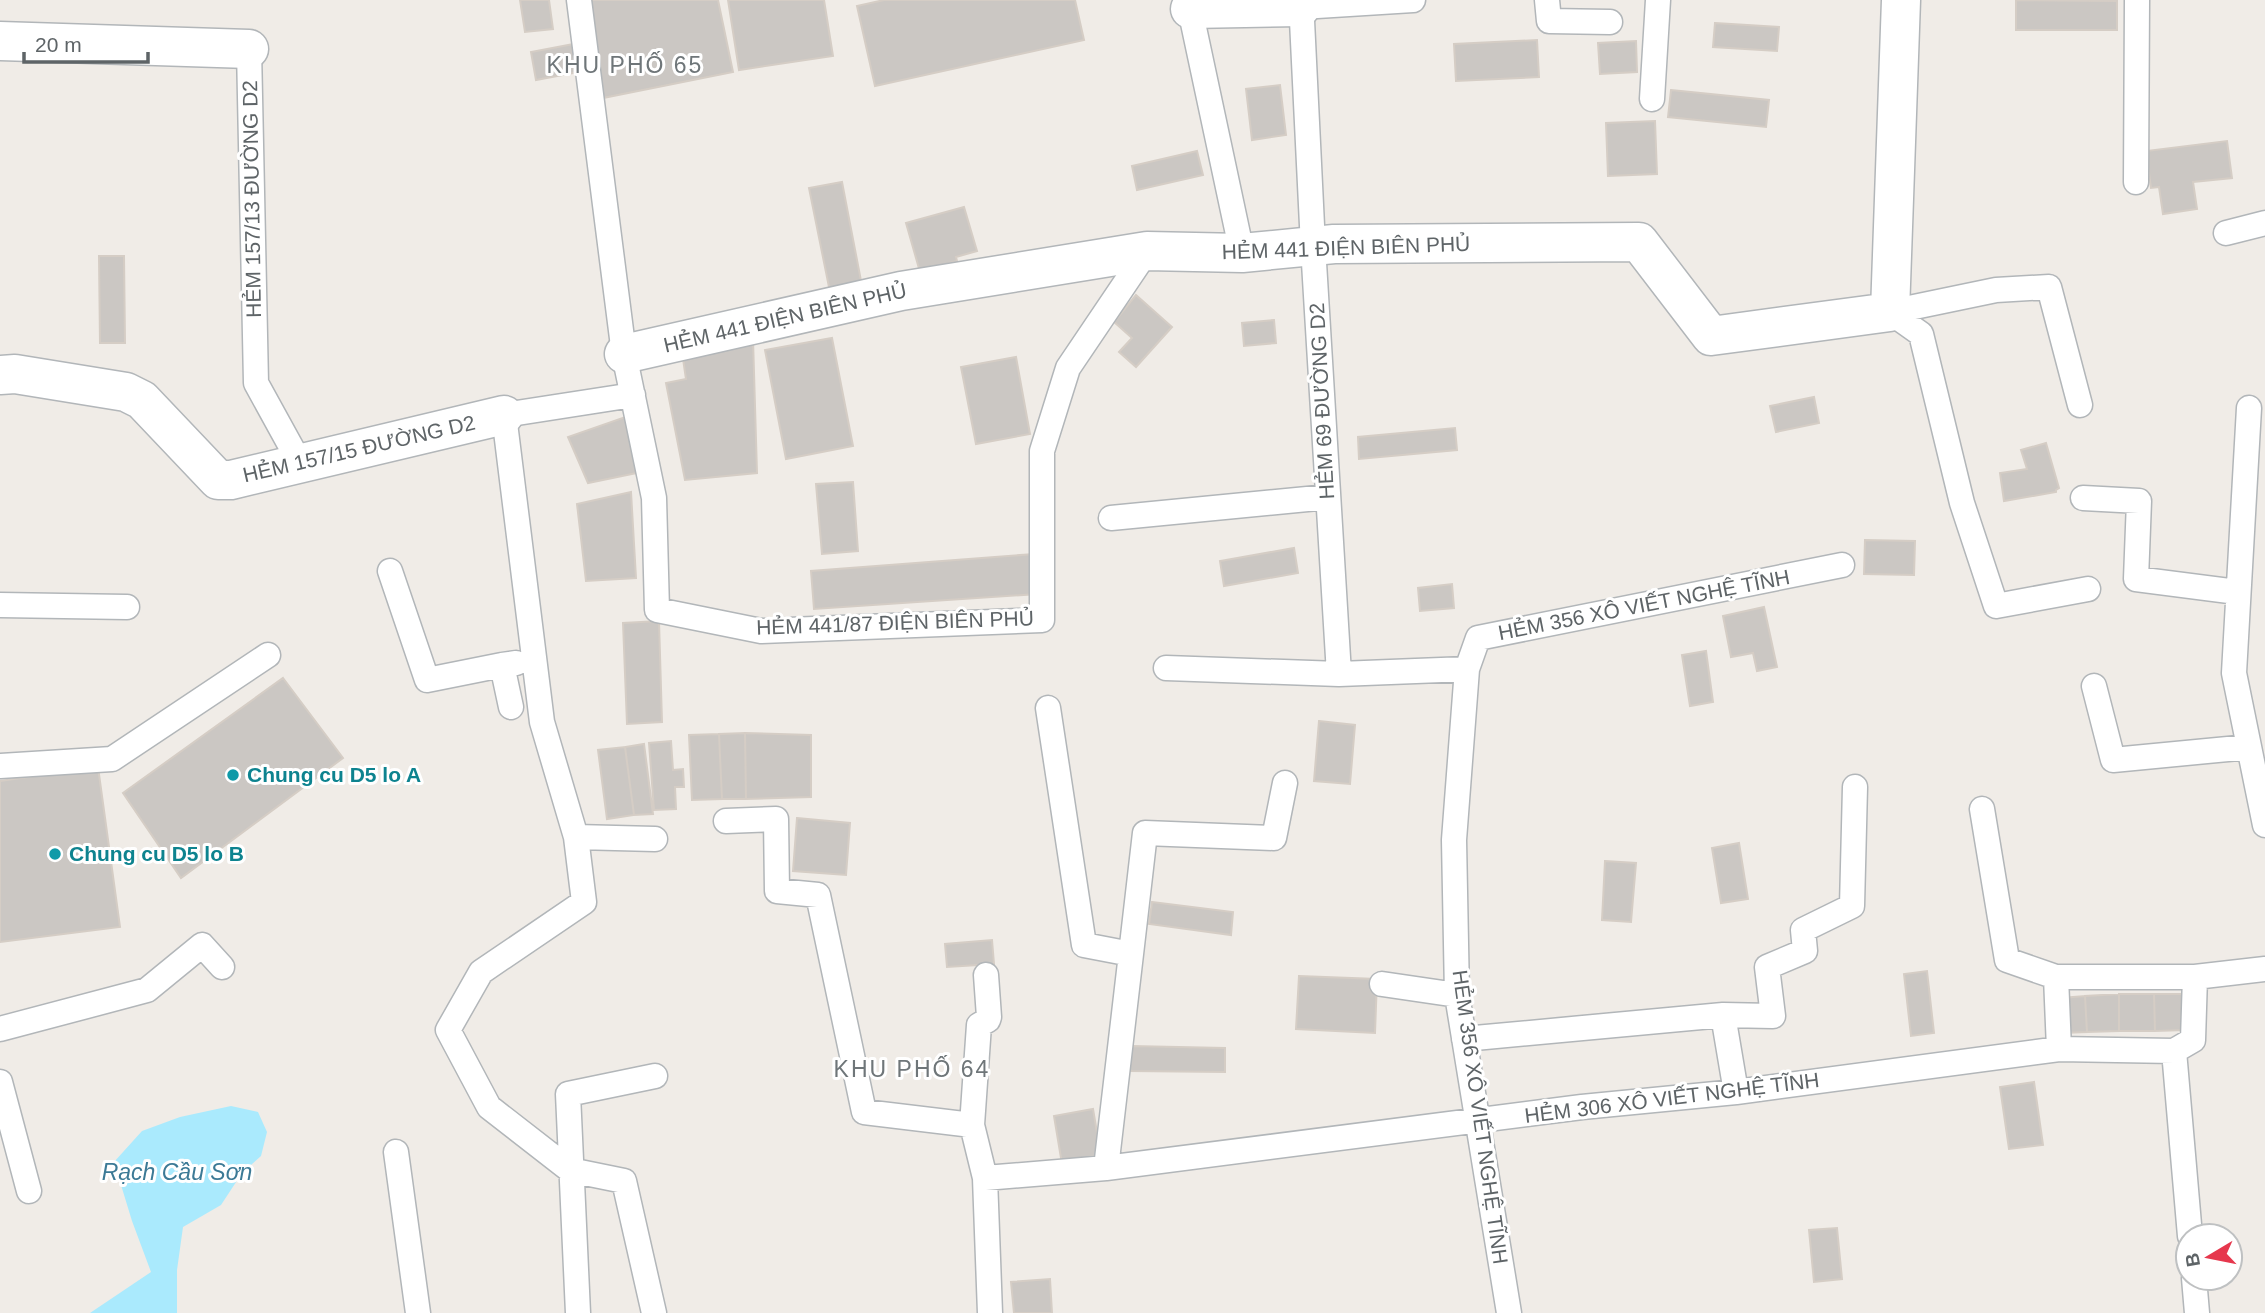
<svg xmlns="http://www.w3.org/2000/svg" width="2265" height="1313" font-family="Arial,sans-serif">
	<rect width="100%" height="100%" fill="#f0ece7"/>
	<path fill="#aaeafd" d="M231,1106L258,1112L267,1132L261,1156L242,1173L221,1205L183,1227L177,1270V1313H90L151,1272L132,1221L114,1162L142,1131L180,1117Z"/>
	<path fill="#cbc7c3" stroke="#d5cdc5" stroke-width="2" d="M520,0H549L553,29L525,32Z
		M583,0H718L733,72L603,98Z
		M728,0H824L833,56L739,70Z
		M884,0H1075L1084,40L875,86L857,6Z
		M2016,0L2117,1V30H2016Z
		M1715,23L1779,27L1777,51L1713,47Z
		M1537,40L1539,77L1456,81L1454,44Z
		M1636,41L1637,72L1600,74L1598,43Z
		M579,43L584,71L536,80L531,52Z
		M1280,85L1286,135L1252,140L1246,89Z
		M1671,90L1769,100L1766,127L1668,117Z
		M1655,121L1657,174L1608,176L1606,123Z
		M2227,141L2232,178L2193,182L2197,209L2163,214L2159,187L2151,188L2146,151Z
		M1197,151L1203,175L1137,190L1132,166Z
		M842,182L862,286L830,292L809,188Z
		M964,207L977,251L956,257L957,261L920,272L906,223Z
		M99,256H124L125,343H100Z
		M1136,295L1172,327L1136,367L1119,352L1132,338L1114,322Z
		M1274,320L1276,343L1244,346L1242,323Z
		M832,338L853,446L786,459L765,350Z
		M753,339L757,473L685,480L666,383L686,379L682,352Z
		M1016,357L1030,434L976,444L961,367Z
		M1814,397L1819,423L1776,432L1770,406Z
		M631,415L637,473L588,483L568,437Z
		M1455,428L1457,450L1359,459L1358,437Z
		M2046,443L2059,488L2056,490V492L2004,501L2000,473L2027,469L2021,450Z
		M853,482L858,551L822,554L816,484Z
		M631,492L636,578L586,581L577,504Z
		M1865,540L1915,541L1914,575L1864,574Z
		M1294,548L1298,573L1224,586L1220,561Z
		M1034,554L1038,594L814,609L811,571Z
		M1452,584L1454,608L1420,611L1418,588Z
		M1764,607L1777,667L1757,671L1753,653L1731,657L1723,616Z
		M659,621L662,722L627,724L623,623Z
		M1706,651L1713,702L1690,706L1682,655Z
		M283,678L343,758L181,878L123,793Z
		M1319,721L1355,725L1350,784L1314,781Z
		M745,733L746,799H722L719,734Z
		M745,733L811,735V797L746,799Z
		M719,734L722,799L692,800L689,735Z
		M671,741L673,770L683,769L684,787H675L676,809L654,810L649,743Z
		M644,744L653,814L634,815L625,747Z
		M625,747L634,815L607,819L598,750Z
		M98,767L120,927L0,942V781Z
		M797,818L850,823L846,875L793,871Z
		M1739,843L1748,899L1721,903L1712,848Z
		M1605,861L1636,863L1631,922L1602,920Z
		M1152,902L1233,912L1231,935L1149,924Z
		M992,940L994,964L947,967L945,944Z
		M1927,971L1934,1033L1911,1036L1904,974Z
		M1299,976L1377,979L1375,1033L1296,1029Z
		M2119,994H2154L2155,1031H2119Z
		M2119,994V1031L2087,1032L2085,996Z
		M2154,994H2185V1030L2155,1031Z
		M2085,996L2087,1032L2063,1033L2061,998Z
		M1131,1046L1225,1048V1072L1130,1071Z
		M2034,1082L2043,1145L2009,1149L2000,1087Z
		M1093,1109L1101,1156L1062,1164L1054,1116Z
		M1837,1228L1842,1279L1814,1282L1809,1230Z
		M1050,1279L1052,1313H1014L1011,1282Z"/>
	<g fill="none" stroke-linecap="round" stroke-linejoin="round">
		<g stroke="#b2b6b9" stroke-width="27">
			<path id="service" d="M579,0L624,354L654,498L657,610L761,631L1042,620V451L1068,368L1147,251
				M1186,0L1190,9L1242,253
				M1301,0L1313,246L1339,674
				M1547,0L1549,21L1610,22
				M1301,7L1413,0
				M249,49L256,383L300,463
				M1652,99L1658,0
				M2136,182L2137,0
				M2226,233L2265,223
				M1890,312L1921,334L1962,503L1996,606L2088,589
				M1890,312L1996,290L2049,287L2080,405
				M633,395L504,415L542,722L576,837L655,839
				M2249,408L2234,673L2265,825
				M2083,498L2139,501L2136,579L2237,592
				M1111,518L1328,497
				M390,571L427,680L502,665
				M0,605L127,607
				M1166,668L1339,674L1467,669
				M2094,686L2113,760L2249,747
				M511,707L502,665L516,663
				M1048,708L1084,945L1131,954L1106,1168
				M0,766L112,759L268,655
				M1982,809L2007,960L2056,977L2059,1049
				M726,821L776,819L777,891L818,895L864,1112L972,1125L985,1178L990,1313
				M576,837L584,902L481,972L448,1030L489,1107L570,1170L624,1181L654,1313
				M1131,954L1145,833L1274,838L1285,783
				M2056,977H2195L2265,969
				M1382,984L1457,995
				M0,1029L147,990L202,945L222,967
				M1464,1039L1723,1015
				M2174,1051L2190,1236
				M2174,1051L2193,1040L2195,977
				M0,1082L29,1191
				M1736,1092L1723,1015L1773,1016L1767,967L1805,951L1803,930L1852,906L1855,787
				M972,1125L979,1025L988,1020L989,1017L986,975
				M396,1152L418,1313
				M985,1178L1106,1168L1582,1107L1736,1092L2059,1049L2174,1051
				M2194,1278L2197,1313
				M578,1313L568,1094L655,1076
				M1509,1313L1457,995L1454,840L1467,669L1478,638L1842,565"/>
		</g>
		<g stroke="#b2b6b9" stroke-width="41">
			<path id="minor" d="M1190,9L1301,7
				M0,41L249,49
				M624,354L901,291L1147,251L1242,253L1334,244L1639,242L1711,336L1890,312L1901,0
				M0,375L15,374L126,392L142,400L218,480H231L504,415"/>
		</g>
		<use href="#service" stroke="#fff" stroke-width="24"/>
		<use href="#minor" stroke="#fff" stroke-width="38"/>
	</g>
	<g fill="#0f9aa8" stroke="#fff" stroke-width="2.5">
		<circle cx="233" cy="775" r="7"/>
		<circle cx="55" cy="854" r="7"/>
	</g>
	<g text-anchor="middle" stroke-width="6" stroke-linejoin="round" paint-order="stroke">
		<g font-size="21" fill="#5e6467" stroke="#fff">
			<text transform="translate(252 199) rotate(-91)" y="7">HẺM 157/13 ĐƯỜNG D2</text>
			<text transform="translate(1346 248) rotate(-2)" y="7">HẺM 441 ĐIỆN BIÊN PHỦ</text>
			<text transform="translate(785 318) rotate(-13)" y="7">HẺM 441 ĐIỆN BIÊN PHỦ</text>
			<text transform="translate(1322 401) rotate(-93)" y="7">HẺM 69 ĐƯỜNG D2</text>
			<text transform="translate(359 449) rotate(-13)" y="7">HẺM 157/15 ĐƯỜNG D2</text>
			<text transform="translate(1644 605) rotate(-11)" y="7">HẺM 356 XÔ VIẾT NGHỆ TĨNH</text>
			<text transform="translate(895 623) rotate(-2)" y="7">HẺM 441/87 ĐIỆN BIÊN PHỦ</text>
			<text transform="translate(1672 1098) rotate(-7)" y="7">HẺM 306 XÔ VIẾT NGHỆ TĨNH</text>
			<text transform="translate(1480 1117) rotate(82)" y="7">HẺM 356 XÔ VIẾT NGHỆ TĨNH</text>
		</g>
		<g font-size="21" font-weight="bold" fill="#0d838f" stroke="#fff" text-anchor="start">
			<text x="247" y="782">Chung cu D5 lo A</text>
			<text x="69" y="861">Chung cu D5 lo B</text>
		</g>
		<g font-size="23" letter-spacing="2" fill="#6f7679" stroke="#fff">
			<text x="625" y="73">KHU PHỐ 65</text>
			<text x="912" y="1077">KHU PHỐ 64</text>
		</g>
		<g font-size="23" font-style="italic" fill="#3c7a96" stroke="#fff">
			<text x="177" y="1180">Rạch Cầu Sơn</text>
		</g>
	</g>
	<g transform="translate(2209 1257) rotate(260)"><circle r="33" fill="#ffffff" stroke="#bfc1c2" stroke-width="2"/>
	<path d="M0-5L12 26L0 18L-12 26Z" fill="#e6374d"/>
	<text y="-10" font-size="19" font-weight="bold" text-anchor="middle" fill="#5e6467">B</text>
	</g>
	<path d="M24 52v10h124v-10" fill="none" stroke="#5e6467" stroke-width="3.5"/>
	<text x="35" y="52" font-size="21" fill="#5e6467" stroke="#ffffff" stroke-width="5" paint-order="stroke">20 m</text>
</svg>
